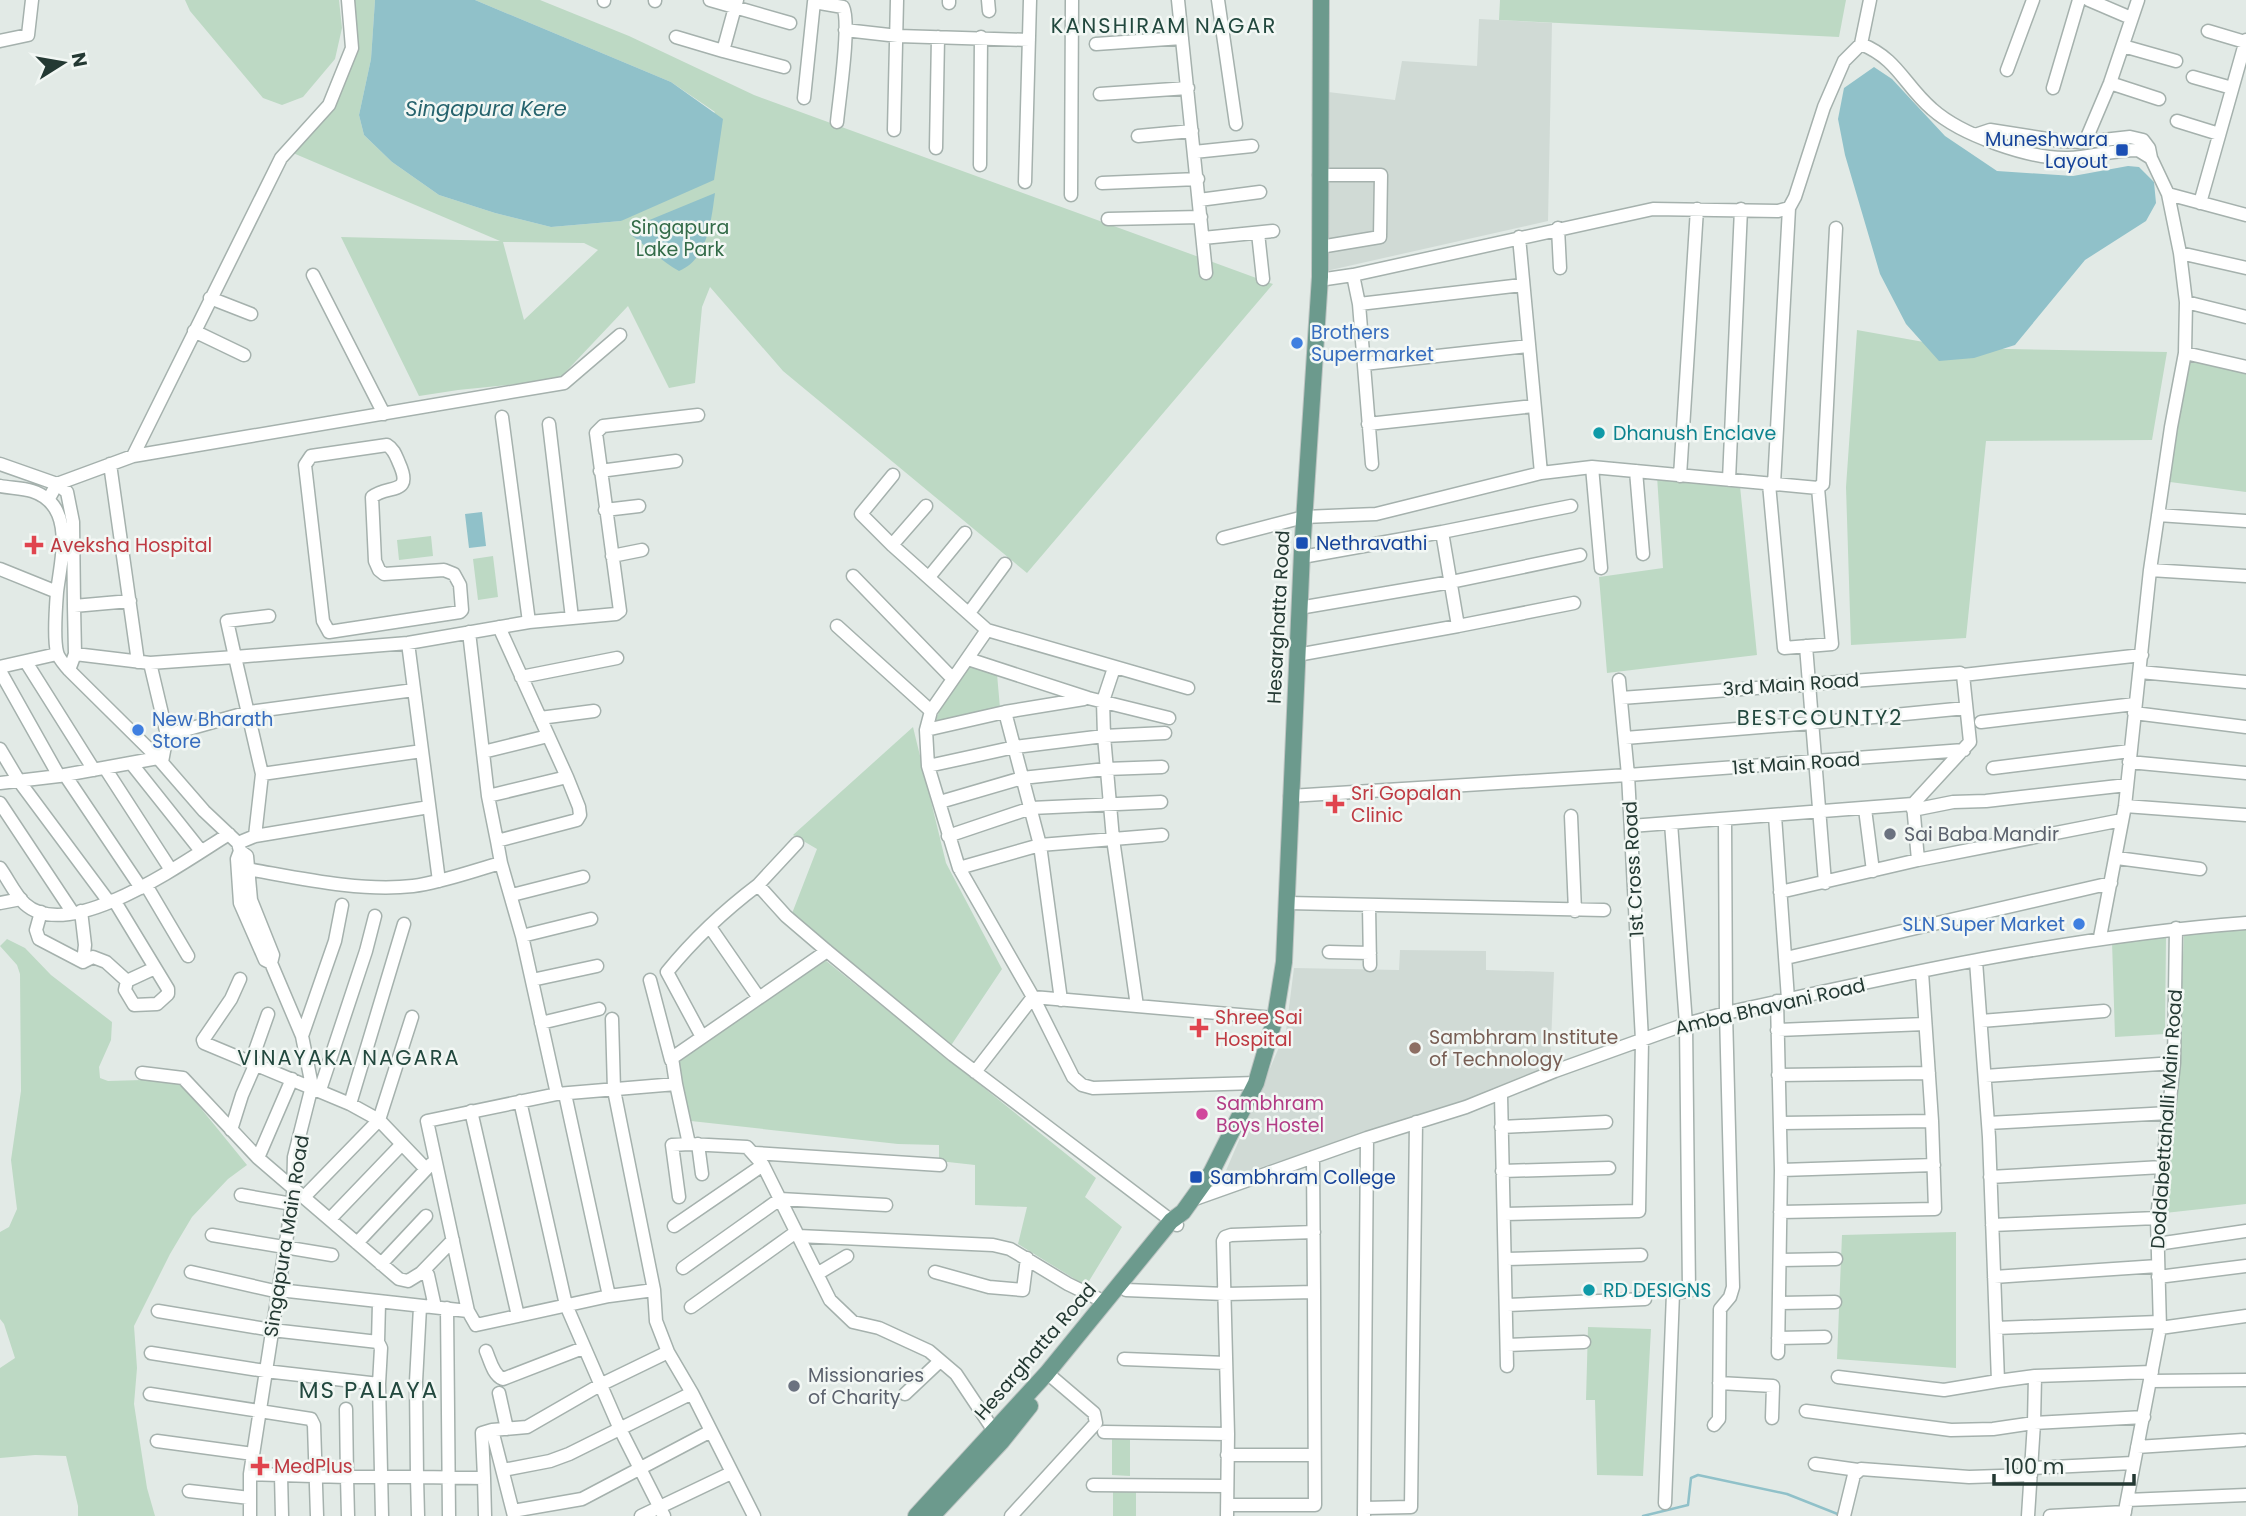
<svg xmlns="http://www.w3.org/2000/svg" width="2246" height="1516" font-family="Poppins,sans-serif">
	<rect width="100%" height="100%" fill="#e2eae6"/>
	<path fill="#d0dad5" d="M1479,19L1552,23L1548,221L1326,271L1328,92L1395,100L1402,61L1477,66Z
		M1400,950L1486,951V970L1554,972L1550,1066L1482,1095L1222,1180L1286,1031L1294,968L1399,970Z"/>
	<path fill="#bdd9c4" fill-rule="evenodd" d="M185,0H339L342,28L335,59L303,97L282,105L263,98L190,11Z
		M355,0H375L371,59L359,115L364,135L392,162L439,195L495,213L551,227L621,221L715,112L671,82L475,0H540L629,36L754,95L1273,284L1027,573L783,371L710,287L702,307L695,383L669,388L628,306L558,380L458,390L419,396L341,237L500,241L293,153L339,97L355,49ZM503,242L584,243L598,250L524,320Z
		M1500,0H1846L1839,37L1499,20Z
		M1857,330L1957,348L2167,352L2152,440L1986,441L1966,638L1851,645L1846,487Z
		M2187,356L2246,369V492L2170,482Z
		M1657,476L1740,486L1757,655L1607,673L1599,577L1663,568Z
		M431,536L433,556L399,560L397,540Z
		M493,556L498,597L478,600L473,559Z
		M968,664L997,674L1000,708L935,722L941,707Z
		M913,727L946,863L1002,969L950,1047L791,916L817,849L793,835Z
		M2246,929V1204L2165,1213L2179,1058L2184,932Z
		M2166,936L2165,1034L2115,1037L2112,941Z
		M7,939L25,948L51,975L112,1022L111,1040L99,1067L100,1078L108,1081L177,1079L247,1165L228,1179L192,1217L170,1254L134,1326L137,1368L134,1404L147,1488L155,1516H78V1506L66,1456L35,1455L0,1458V1368L15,1358L4,1324L0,1319V1232L9,1227L17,1209L11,1160L21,1091L20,974L17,965L0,946Z
		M825,960L1096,1178L1085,1197L1122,1227L1086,1286L1018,1244L1027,1207L975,1205V1165L939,1161V1145L898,1144L691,1121L675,1060Z
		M1956,1232V1368L1837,1359L1842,1235Z
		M1588,1327L1651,1329L1643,1476L1597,1475L1595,1400H1586Z
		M1112,1436H1130V1476L1112,1475Z
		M1113,1487H1136V1516H1113Z"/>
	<path fill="#90c1c9" d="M375,0H475L671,82L723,119L714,180L621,221L551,227L495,213L439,195L392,162L364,135L359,115L371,59Z
		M1874,67L1892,79L1945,136L1997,171L2073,176L2128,166L2139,167L2154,182L2156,203L2146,221L2085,260L2015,345L1974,358L1939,361L1906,324L1880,274L1845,155L1838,119L1844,88Z
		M715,193C711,221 708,259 679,271C661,261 646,246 630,234V228Z
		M482,512L486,546L469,548L465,514Z"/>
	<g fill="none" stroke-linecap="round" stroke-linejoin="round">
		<path stroke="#90c1c9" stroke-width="2.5" d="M1643,1516L1688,1505L1691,1478L1698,1475L1787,1494L1840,1515"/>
		<g stroke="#a5b1ad" stroke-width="15">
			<path id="minor" d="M710,0L790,23
				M988,0L989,11
				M1178,0L1206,273
				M1218,0L1236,124
				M2089,0L2131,18
				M2138,0L2110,83L2085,142L2130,137L2143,140L2149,148L2151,158
				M604,1V0
				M655,1V0
				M949,3V0
				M845,30L898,36L1029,40
				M2208,31L2245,42
				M676,37L723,51L737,0
				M0,41L28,35L32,0
				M1096,44L1182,38
				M1861,44L1870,0
				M2123,46L2176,61
				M723,51L784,67
				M2007,70L2033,0
				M2193,77L2232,88
				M2110,83L2159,99
				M2053,88L2079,0
				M1100,94L1188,88
				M804,98L814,2L843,7C851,23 839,100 837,122
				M2177,121L2219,134
				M894,130L897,0
				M1975,135L1990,130L2060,141L2085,142
				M1138,136L1192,131
				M936,148L938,37
				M1194,152L1252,146
				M980,165L981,37
				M1319,175H1381L1380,237L1320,247
				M1025,182L1030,0
				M1102,183L1198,179
				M2168,194L2246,215
				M1071,195L1072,0
				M1199,200L1260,192
				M2200,203L2246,40
				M1108,219L1201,217
				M1558,228L1560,268
				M1258,233L1263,279
				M1203,238L1273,231
				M2180,253L2246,268
				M313,275L384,414
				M1353,275L1359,304
				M1319,280L1353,275L1653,209L1778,211L1789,208L1795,197L1824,107L1844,61L1861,44C1898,59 1904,85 1932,109C1961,135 2029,159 2068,158C2091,157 2114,150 2138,150L2151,158L2168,194L2180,253L2186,302L2185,353L2171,427L2150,570L2125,806L2100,937
				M210,298L251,314
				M2186,302L2246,317
				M194,331L244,355
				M2185,353L2246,367
				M1364,364L1528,346
				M502,417L529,622
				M549,424L572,618
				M1368,424L1534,406
				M387,445C394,449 396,456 399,463C414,496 388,484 372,497L375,561L379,570L384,574L444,570L454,574L460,585L462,610L460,612L329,632L323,621L305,465L311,456Z
				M133,456L281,158L329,105L352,48L348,0
				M0,464L57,484L67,492L73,522L74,606L75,654L69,670
				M110,464L138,662
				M1372,464L1359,304L1522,285
				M1592,467L1601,568
				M600,471L676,461
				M1636,471L1643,554
				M1541,473L1592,467L1818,488
				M893,475L861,514L892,545L987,630L1188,688
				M1680,476L1697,209
				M1729,480L1741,209
				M1769,484L1784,648L1832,644L1818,488L1823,484L1836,228
				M1774,484L1789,208
				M0,486C10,488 22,488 32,491C76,505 61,559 57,592C56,605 54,640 57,652C58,658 65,665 69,670L158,758L204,811L238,843L240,851L247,856L251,900L273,955L271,963
				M48,500L57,484L133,456L564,383L620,335
				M605,510L639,506
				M2158,515L2246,521
				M1442,532L1571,506
				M1223,538L1304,517L1376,514L1541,473L1519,237
				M892,545L926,506
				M612,556L642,550
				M0,569L57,592
				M2150,570L2246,576
				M853,576L953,679
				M929,577L965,533
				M74,606L130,601
				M1299,608L1451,582L1580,555
				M969,613L1005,564
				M837,626L931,711
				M1458,626L1574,603
				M987,630L931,711L926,730L928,766L959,868L1033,997L1275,1018
				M469,632L488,796L497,841
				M408,643L439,881
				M1806,646L1825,883
				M75,654L150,663L167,735L162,762
				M1297,655L1458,626L1442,532L1302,557
				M968,659L1088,698L1169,718
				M26,662L94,770
				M150,663L235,657L227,621L269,616
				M0,667L57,654
				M1114,668L1103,701L1104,736L1113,839L1137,1006
				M0,671L59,776
				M2140,672L2246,682
				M1963,675L2142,655
				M521,677L617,658
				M1621,698L1960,673L1963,675L1970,742L1913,804L1918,860
				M1005,712L1084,699
				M2134,713L2246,727
				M540,718L594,711
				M1981,722L2135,704
				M926,730L1005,712L1040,845L1061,1000
				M167,735L249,712L414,690
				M1625,738L1812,723L1966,708
				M0,749L19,781L109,902
				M483,752L548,736
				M2129,762L2246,773
				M131,763L201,851
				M928,766L1015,747L1104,736L1165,733
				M105,768L171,870
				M1993,768L2130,751
				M262,774L422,751
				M65,775L141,888
				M0,783L59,776L158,758
				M488,796L567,777
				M1290,796L1628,775L1964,750
				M940,802L1022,778L1106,769L1162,767
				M0,803L73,913
				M2125,806L2246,815
				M1865,809L1873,871
				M1913,810L1953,802L1986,801L2127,785
				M1571,816L1575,911
				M1775,816L1788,999
				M1631,826L1913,804
				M255,836L429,807
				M948,836L1031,808L1161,802
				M238,843L255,836L262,774L235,657L408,643L529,622L616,614L620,611L596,433L603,426L698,415
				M240,851L237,859L240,903L265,960L271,963L302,1036L312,1086L294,1157L293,1197L250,1474V1516
				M2117,858L2200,869
				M501,863L522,936L557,1094
				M0,868C8,879 15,895 25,904C70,945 188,859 229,834
				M959,868L1040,845L1162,835
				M247,869C299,878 360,892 413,886C443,882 472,871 501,863L497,841L577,820L580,815L579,807L567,777L499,627
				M146,885L188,956
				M758,885L797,843
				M1780,892L1918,860L2122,820
				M512,895L583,877
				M0,903L21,899
				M1288,903L1604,910
				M1369,906L1370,965
				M81,911L85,945L83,962
				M41,912L36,930L39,939L83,962L93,957L106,962L127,981L125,990L134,1005L157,1004L168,994V989L114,900
				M710,927L759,998
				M522,936L591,919
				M1329,952L1370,953
				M1786,958L2111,883
				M1976,961L1989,1137L1998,1381L2035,1376L2152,1372
				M240,979L231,999L203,1040L204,1043L350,1104L379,1120L425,1168
				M532,980L597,966
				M650,980L671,1060
				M127,981L155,968
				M1777,1001L1781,1170L1778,1353
				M612,1019L614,1090L654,1290L656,1321L668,1352L692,1393L754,1516
				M1981,1021L2104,1011
				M541,1023L599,1009
				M1777,1030L1925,1024
				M302,1036L335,941L342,905
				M702,1037L667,972C693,940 725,910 758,885L786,916L827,951L953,1055L1177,1225
				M251,1062L268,1014
				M975,1072L1033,997L1073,1077L1082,1085L1093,1088L1256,1083
				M142,1073L183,1078L258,1158
				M1778,1075L1929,1073
				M1985,1076L2174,1063
				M292,1079L258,1158L399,1279L408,1281L421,1273L428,1275L435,1307
				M676,1084L672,1058L827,951
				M320,1090L366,951L375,916
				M565,1094L609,1296L654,1290
				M1501,1095L1507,1366
				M520,1101L566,1305L619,1427L664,1516
				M350,1104L404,924
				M471,1111L518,1316
				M1781,1123L1932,1121
				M1988,1123L2169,1113
				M1501,1127L1606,1122
				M231,1130L242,1095L256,1063
				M698,1144L702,1174
				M755,1153L940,1165
				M1313,1157L1314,1292
				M1781,1170L1934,1165
				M1502,1171L1609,1168
				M1990,1177L2162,1167
				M241,1195L292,1204
				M305,1196L379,1120L412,1017
				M679,1197L672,1145L689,1144
				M1192,1200L1367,1138L1466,1107L1555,1071L1686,1024L1726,1013C1898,975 2070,936 2246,923
				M1780,1212L1935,1209L1932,1121L1922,972
				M1504,1214L1639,1211L1642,1040L1628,775L1619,680
				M330,1219L402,1144
				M1992,1225L2157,1218
				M674,1226L763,1165
				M212,1235L332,1255
				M798,1236L993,1245L1010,1249L1068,1284L1105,1302
				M357,1243L431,1164
				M2157,1244L2246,1231
				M1506,1259L1641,1255
				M1781,1260L1836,1259
				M381,1264L426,1216
				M683,1268L780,1199L886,1205
				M191,1272L279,1292
				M935,1272L989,1287L1023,1290L1027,1258
				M421,1273L453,1240
				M817,1274L847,1256
				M1994,1277L2158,1266
				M2158,1277L2246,1266
				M1120,1284L1126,1290L1225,1294L1314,1292L1315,1505H1227
				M279,1290L468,1311L476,1325L609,1296
				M1780,1303L1835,1302
				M1507,1305L1645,1299
				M420,1307L416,1382L417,1477L484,1478L485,1516
				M691,1307L796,1232
				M447,1308L449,1516
				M158,1311L272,1330L378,1342L381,1348L379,1384
				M468,1311L427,1121L557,1094L676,1084L689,1144L747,1147L763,1165L830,1300L853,1322L879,1328L929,1351L956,1374L998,1437
				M1996,1328L2159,1322
				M2160,1328L2246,1316
				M1778,1338L1825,1337
				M378,1342L379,1303
				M1507,1345L1584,1342
				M486,1351C490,1360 493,1375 503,1379L583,1348
				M151,1353L265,1371L379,1384L382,1516
				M1124,1359L1226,1363
				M1838,1377L1944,1390L1998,1381
				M2151,1381L2246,1380
				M1719,1383L1773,1386L1772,1418
				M499,1393L507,1429
				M150,1394L311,1419L314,1425L317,1516
				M905,1394L940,1361
				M1806,1411L1951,1430L1993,1429L2034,1423L2144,1417
				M1714,1425L1719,1419L1720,1309L1730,1297L1733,1287L1726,1013L1725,819
				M1104,1432L1228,1434
				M157,1441L253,1454
				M2137,1447L2243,1440
				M1227,1455H1314
				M1815,1464L1858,1470
				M2031,1468L2133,1463
				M503,1470L550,1461L569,1454L692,1393
				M250,1474L347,1477L346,1409
				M281,1475L282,1516
				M484,1478L482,1433L492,1430
				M1093,1485L1226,1486
				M189,1491L250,1498
				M2127,1500L2246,1495
				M1665,1503L1673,1293L1689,1291L1686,1024L1671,823
				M1364,1508L1411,1507L1416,1122
				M513,1511L582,1499L711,1431
				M1364,1515L1367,1138
				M348,1516L347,1477H417L418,1516
				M514,1516L492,1430L527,1427L600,1385L668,1352
				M641,1516L731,1473
				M1011,1516L1096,1423L1094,1413L1053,1378
				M1227,1516L1228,1434L1223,1241L1225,1237L1231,1235L1314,1232
				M1844,1516L1854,1475L1861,1469L1969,1477L2031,1475
				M2028,1516L2034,1423L2035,1376
				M2050,1516L2125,1512
				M2124,1516L2160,1328L2157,1218L2174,1063L2176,928"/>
		</g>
		<g stroke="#bdc4c2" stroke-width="18">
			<path id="major" d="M916,1516L1047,1373L1171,1221L1183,1212L1211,1173L1256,1083L1275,1018L1284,962L1302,552L1320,277L1321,0
				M932,1516L1002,1441L1030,1406"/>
		</g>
		<use href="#minor" stroke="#fff" stroke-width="12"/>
		<use href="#major" stroke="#6c9a8d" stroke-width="16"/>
	</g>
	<g fill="#1a4fb4" stroke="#f2f7f4" stroke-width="2.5">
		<rect x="2115" y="143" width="14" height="14" rx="3.5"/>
		<rect x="1295" y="536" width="14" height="14" rx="3.5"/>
		<rect x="1189" y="1170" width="14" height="14" rx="3.5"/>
	</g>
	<g fill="#3f7fe0" stroke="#f2f7f4" stroke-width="2.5">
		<circle cx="1297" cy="343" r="7"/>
		<circle cx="138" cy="730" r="7"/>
		<circle cx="2079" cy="924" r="7"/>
	</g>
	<g fill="#0f9aa8" stroke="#f2f7f4" stroke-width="2.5">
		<circle cx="1599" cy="433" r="7"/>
		<circle cx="1589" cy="1290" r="7"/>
	</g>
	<g fill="#e0444e" stroke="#f2f7f4" stroke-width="2.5">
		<path d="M30.5 534.5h7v7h7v7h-7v7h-7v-7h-7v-7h7z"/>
		<path d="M1331.5 793.5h7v7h7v7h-7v7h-7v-7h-7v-7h7z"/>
		<path d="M1195.5 1017.5h7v7h7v7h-7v7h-7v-7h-7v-7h7z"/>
		<path d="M256.5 1455.5h7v7h7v7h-7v7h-7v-7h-7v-7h7z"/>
	</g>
	<g fill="#6b7280" stroke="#f2f7f4" stroke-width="2.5">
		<circle cx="1890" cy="834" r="7"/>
		<circle cx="794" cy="1386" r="7"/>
	</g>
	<circle fill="#8d6e63" stroke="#f2f7f4" stroke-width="2.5" cx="1415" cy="1048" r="7"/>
	<circle fill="#d1479c" stroke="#f2f7f4" stroke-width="2.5" cx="1202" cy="1114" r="7"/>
	<g text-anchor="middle" stroke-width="5" stroke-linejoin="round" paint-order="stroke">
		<g font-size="19" fill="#164399" stroke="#f2f7f4" text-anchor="start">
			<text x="2108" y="146" text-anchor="end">Muneshwara<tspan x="2108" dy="22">Layout</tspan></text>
			<text x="1316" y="550">Nethravathi</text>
			<text x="1210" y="1184">Sambhram College</text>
		</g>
		<g font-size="19" fill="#336b48" stroke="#f2f7f4">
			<text x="680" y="234">Singapura<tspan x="680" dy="22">Lake Park</tspan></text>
		</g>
		<g font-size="19" fill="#366cbe" stroke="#f2f7f4" text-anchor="start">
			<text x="1311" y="339">Brothers<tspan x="1311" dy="22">Supermarket</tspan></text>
			<text x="152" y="726">New Bharath<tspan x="152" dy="22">Store</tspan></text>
			<text x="2065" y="931" text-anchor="end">SLN Super Market</text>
		</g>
		<g font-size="19" fill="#0d838f" stroke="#f2f7f4" text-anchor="start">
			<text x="1613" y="440">Dhanush Enclave</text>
			<text x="1603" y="1297">RD DESIGNS</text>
		</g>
		<g font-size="19" fill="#be3a42" stroke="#f2f7f4" text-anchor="start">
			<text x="50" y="552">Aveksha Hospital</text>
			<text x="1351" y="800">Sri Gopalan<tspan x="1351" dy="22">Clinic</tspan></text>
			<text x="1215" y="1024">Shree Sai<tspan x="1215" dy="22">Hospital</tspan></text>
			<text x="274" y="1473">MedPlus</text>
		</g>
		<g font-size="19" fill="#243933" stroke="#f2f7f4">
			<text transform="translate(1278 617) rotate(-87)" y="7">Hesarghatta Road</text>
			<text transform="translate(1791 684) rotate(-4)" y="7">3rd Main Road</text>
			<text transform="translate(1796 763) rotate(-4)" y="7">1st Main Road</text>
			<text transform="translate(1633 869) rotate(-93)" y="7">1st Cross Road</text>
			<text transform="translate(1770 1006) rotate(-13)" y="7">Amba Bhavani Road</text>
			<text transform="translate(2166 1119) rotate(-86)" y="7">Doddabettahalli Main Road</text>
			<text transform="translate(286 1236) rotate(-81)" y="7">Singapura Main Road</text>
			<text transform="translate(1035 1351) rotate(-49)" y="7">Hesarghatta Road</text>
		</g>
		<g font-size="19" fill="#5b616d" stroke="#f2f7f4" text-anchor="start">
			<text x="1904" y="841">Sai Baba Mandir</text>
			<text x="808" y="1382">Missionaries<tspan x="808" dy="22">of Charity</tspan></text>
		</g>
		<g font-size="19" fill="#785e54" stroke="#f2f7f4" text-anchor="start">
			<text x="1429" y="1044">Sambhram Institute<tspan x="1429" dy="22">of Technology</tspan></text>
		</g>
		<g font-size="19" fill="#b23c85" stroke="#f2f7f4" text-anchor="start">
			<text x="1216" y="1110">Sambhram<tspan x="1216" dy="22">Boys Hostel</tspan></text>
		</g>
		<g font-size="21" letter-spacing="2" fill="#22483e" stroke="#f2f7f4">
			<text x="1164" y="33">KANSHIRAM NAGAR</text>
			<text x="1820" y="725">BESTCOUNTY2</text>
			<text x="349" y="1065">VINAYAKA NAGARA</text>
		</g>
		<g font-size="21" font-style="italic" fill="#26636d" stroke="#f2f7f4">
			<text x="486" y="116">Singapura Kere</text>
		</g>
		<g font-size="23" letter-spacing="2" fill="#22483e" stroke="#f2f7f4">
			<text x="369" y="1398">MS PALAYA</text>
		</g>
	</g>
	<g transform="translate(63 63) rotate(79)" stroke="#f2f7f4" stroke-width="5" paint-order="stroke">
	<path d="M0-5L12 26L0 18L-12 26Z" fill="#243933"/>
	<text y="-10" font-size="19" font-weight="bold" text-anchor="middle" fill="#243933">N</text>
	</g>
	<path d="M1994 1474v10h140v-10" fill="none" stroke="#243933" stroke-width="3.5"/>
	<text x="2004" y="1474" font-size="21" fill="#243933" stroke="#f2f7f4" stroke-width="5" paint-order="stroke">100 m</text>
</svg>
